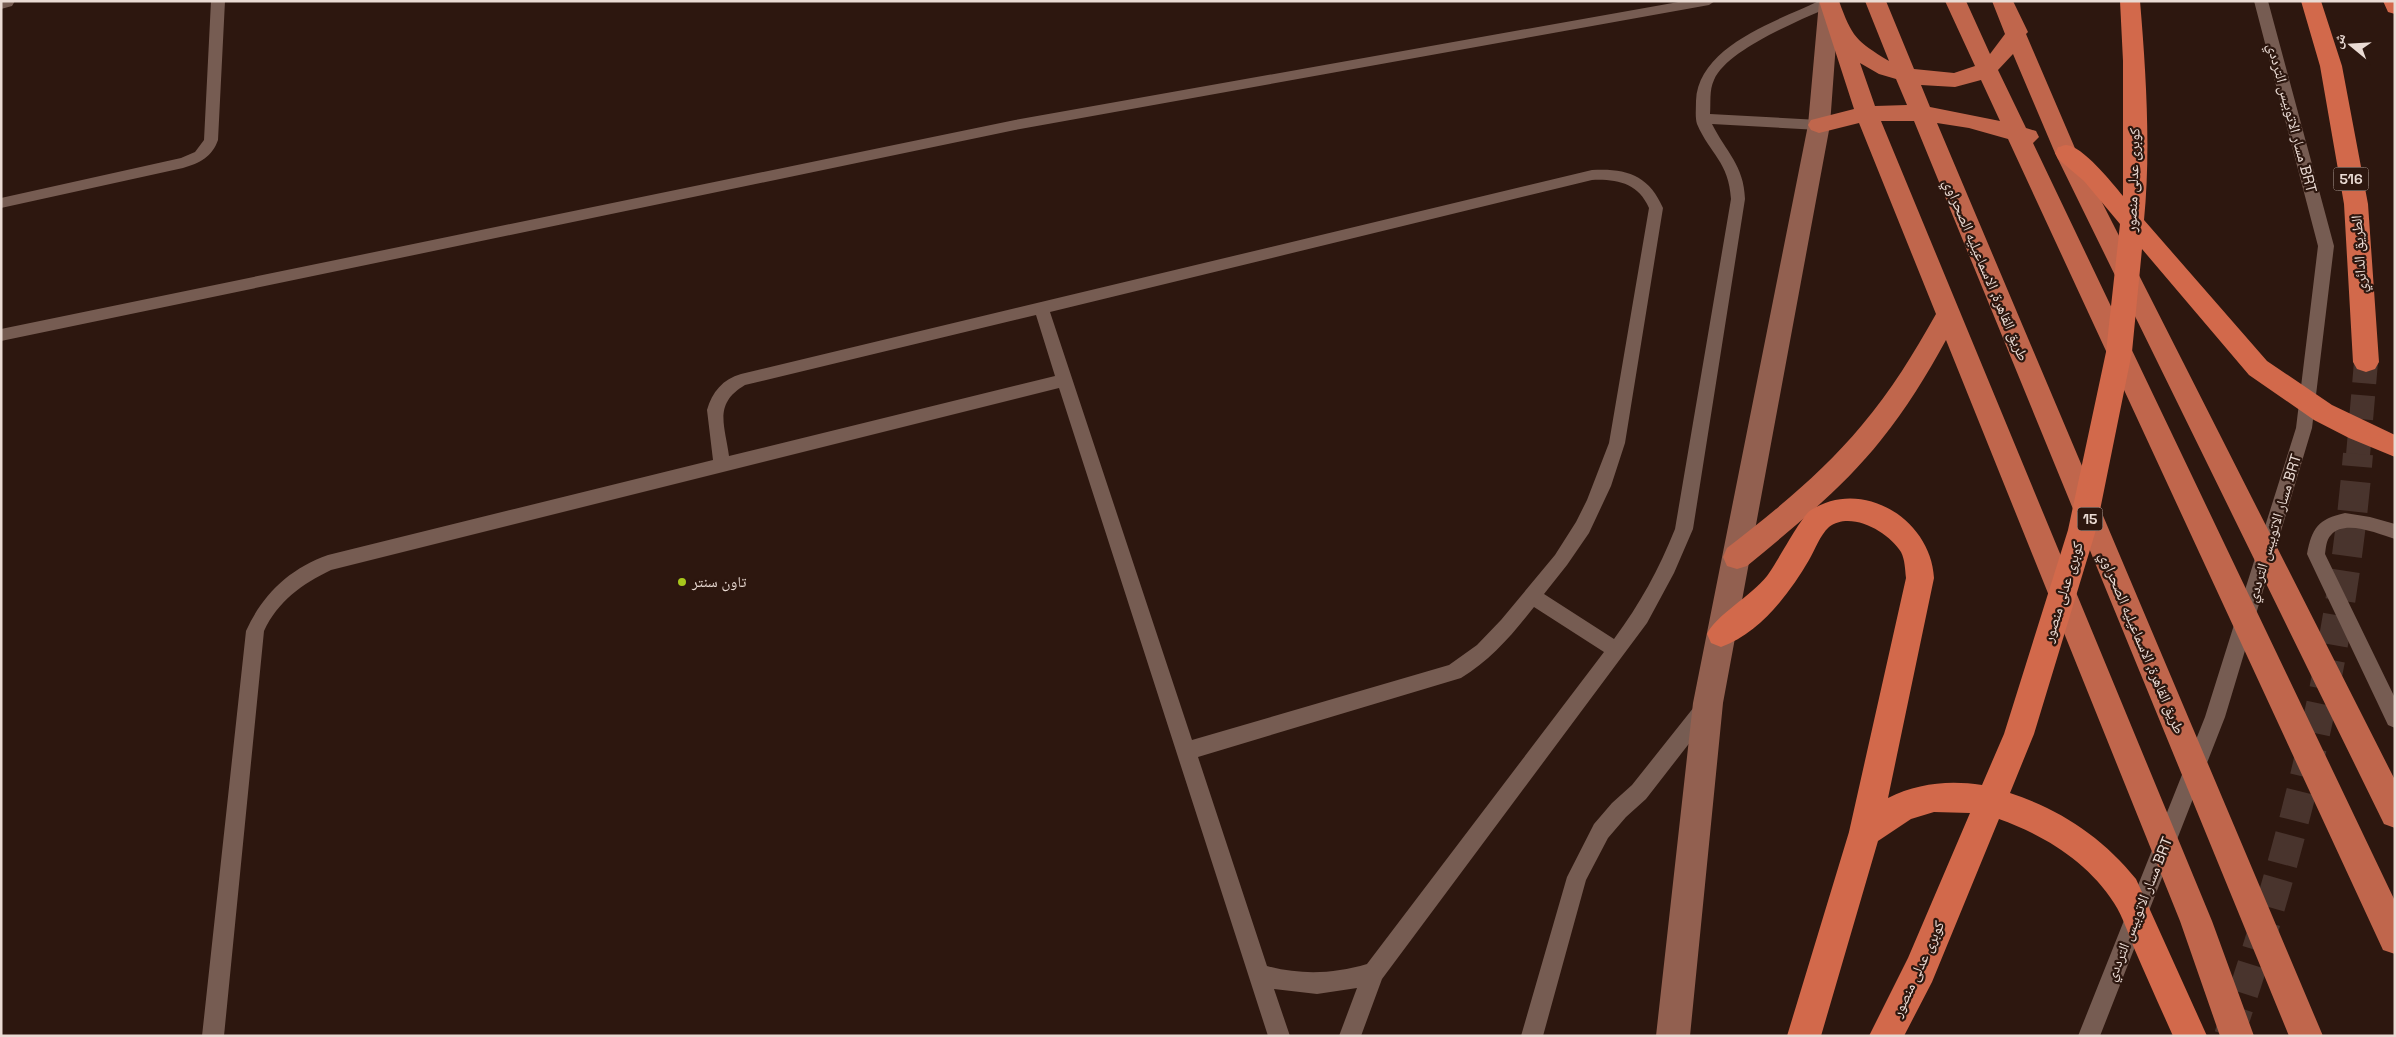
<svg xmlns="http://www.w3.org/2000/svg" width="2396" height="1037" font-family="'Space Grotesk','Noto Naskh Arabic',sans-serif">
	<rect width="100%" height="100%" fill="#2d170f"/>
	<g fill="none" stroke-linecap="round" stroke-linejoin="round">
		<path stroke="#49342d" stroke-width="24" stroke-dasharray="24 12" stroke-linecap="butt" d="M2358,455L2366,362"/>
		<path stroke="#49342d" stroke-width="30" stroke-dasharray="30 15" stroke-linecap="butt" d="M2229,1036C2293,848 2342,652 2358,454"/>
		<path fill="#765c52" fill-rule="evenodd" d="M211,1H225L218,140C212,157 200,163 183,168L1,208V198L181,158L195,152L204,140Z
			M1684,1H1715L1709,5L1015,130L1,341V329L1015,120Z
			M1819,1L1836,2L1834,5C1803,19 1727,49 1714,80C1709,90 1711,103 1710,114L1819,120L1824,122L1826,125L1824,128L1819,130L1712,124C1726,152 1744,165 1745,199L1693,529L1674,573L1647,623L1382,979L1361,1036H1339L1357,988L1317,994L1274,989L1290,1036H1268L1059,388L331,570C302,584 278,601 264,631L224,1036H202L246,631C263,594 289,569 328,555L713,460L707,410C712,392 723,379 741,374L1592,170C1626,168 1649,175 1663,208L1625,443L1611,486L1589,533L1567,565L1544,594L1614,639C1640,604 1659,569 1675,529L1731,199C1729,162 1710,154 1697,124C1695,117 1696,109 1696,101C1698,46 1777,21 1819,1ZM1592,180C1617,179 1638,183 1649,208L1609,443L1587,500L1576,522L1555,555L1501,620L1477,645L1449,665L1192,740L1050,312ZM1036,315L1055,376L729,456C725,425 713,404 745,385ZM1534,607L1604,652L1367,964C1333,974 1301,975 1267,966L1198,757L1461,678C1491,660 1512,635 1534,607Z
			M2254,1H2268L2334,246L2312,428L2225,717L2100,1036H2078L2205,717L2296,428L2318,246Z
			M2345,513L2370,517L2395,524V539C2378,534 2345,519 2331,535C2326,540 2326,548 2325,554L2395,698V728L2388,725L2307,554C2312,528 2318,519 2345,513Z
			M1705,699L1712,702L1715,708L1712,714L1646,799L1626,817L1608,838L1586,880L1543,1036H1521L1567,877L1594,824L1612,803L1632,785L1698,702Z"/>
		<path fill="#765c52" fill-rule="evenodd" d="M1,1H15L12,6L1,9Z"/>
		<path fill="#926050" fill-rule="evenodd" d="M1819,2H1839L1830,125L1723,703L1690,1036H1656L1693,703L1808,125Z"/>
		<path fill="#c0664c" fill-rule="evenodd" d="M1819,1H1839C1852,37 1856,41 1889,61L1865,1H1886L1914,69L1954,73L1975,66L1945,1H1966L1990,54L2005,34L1992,1H2013L2028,32L2026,34L2077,153L2395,780V828L2384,824L2055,153L2013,54L1998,70L2026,128L2036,131L2039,137L2033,143L2395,901V954L2383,950L2008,139L1969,128L1937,123L2323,1036H2289L1914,121H1881L2212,921L2254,1036H2220L2180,921L1946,340C1927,375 1906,409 1881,440C1843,488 1794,527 1747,566L1737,569L1727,566L1723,557L1727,548C1775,511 1823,472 1862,425C1891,391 1914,353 1936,314L1859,123L1819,133L1811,130L1808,125L1811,120L1854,109ZM1860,63L1879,74L1896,79L1907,105L1875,106ZM1981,80L2000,121L1930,107L1921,85L1955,87Z"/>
		<path fill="#d2694b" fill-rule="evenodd" d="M2120,1H2140C2146,72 2151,150 2144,220L2267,361L2332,405L2395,435V457L2349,438L2314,420L2249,375L2142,249L2132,352L2096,530L2034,734L2010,793C2061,810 2102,837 2136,879L2207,1036H2173C2160,1007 2147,978 2134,948C2128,933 2123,917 2114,903C2088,862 2044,835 1999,819L1932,982L1904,1036H1869L1908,958L1970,813L1934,812L1911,819L1878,841L1821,1036H1787L1849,832L1906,578C1905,569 1905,560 1901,552C1889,532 1851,510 1829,527C1820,535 1815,550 1809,560C1789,594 1760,633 1721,647L1711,643L1707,634C1715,616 1751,596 1767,576C1777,563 1801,516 1811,510C1862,477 1931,519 1934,578L1888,798C1918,783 1949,780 1982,785L2004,734L2068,530L2106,352L2120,224L2084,181L2058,159L2055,153L2058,147C2061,147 2063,145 2066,145C2082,145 2113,184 2123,196V61Z
			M2301,1H2321L2342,66L2368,204L2379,362L2375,369L2366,372L2357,369L2353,362L2344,204L2320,66Z
			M2383,1H2395V14L2388,12Z"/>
	</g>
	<circle fill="#a8c71c" stroke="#2d170f" stroke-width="2" cx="682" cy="582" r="5"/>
	<g text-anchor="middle" stroke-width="4.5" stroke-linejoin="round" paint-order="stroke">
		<g fill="#2d170f" stroke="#b1a099" stroke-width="1">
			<rect x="2333.5" y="167.5" width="35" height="23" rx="4"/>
			<rect x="2077.5" y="507.5" width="25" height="23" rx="4"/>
		</g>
		<g font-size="14" font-weight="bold" fill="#eadbd4">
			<text x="2351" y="184">516</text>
			<text x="2090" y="524">15</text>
		</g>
		<g font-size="15" fill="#eadbd4" stroke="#2d170f">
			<text transform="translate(2292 118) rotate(75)" y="5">مسار الاتوبيس الترددي BRT</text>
			<text transform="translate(2133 180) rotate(-88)" y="5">كوبرى عدلى منصور</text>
			<text transform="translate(2359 254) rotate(-94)" y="5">الطريق الدائري</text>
			<text transform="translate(1986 270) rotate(67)" y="5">طريق القاهرة, الاسماعيليه الصحراوي</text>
			<text transform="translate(2274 528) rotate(-73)" y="5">مسار الاتوبيس الترددي BRT</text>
			<text transform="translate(2063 592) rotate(-73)" y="5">كوبرى عدلى منصور</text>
			<text transform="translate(2142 643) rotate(67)" y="5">طريق القاهرة, الاسماعيليه الصحراوي</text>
			<text transform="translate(2139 909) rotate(-68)" y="5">مسار الاتوبيس الترددي BRT</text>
			<text transform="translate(1918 969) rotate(-65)" y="5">كوبرى عدلى منصور</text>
		</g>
		<g font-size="15" fill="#eadbd4" stroke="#2d170f" text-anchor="start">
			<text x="692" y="587">تاون سنتر</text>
		</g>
	</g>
	<rect width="2396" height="1037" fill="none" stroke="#eadbd4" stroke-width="5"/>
	<g transform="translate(2351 45) rotate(288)" stroke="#2d170f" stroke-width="4" paint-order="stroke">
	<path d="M0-4L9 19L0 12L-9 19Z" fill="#eadbd4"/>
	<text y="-8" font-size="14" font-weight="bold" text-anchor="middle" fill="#eadbd4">ش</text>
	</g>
</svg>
